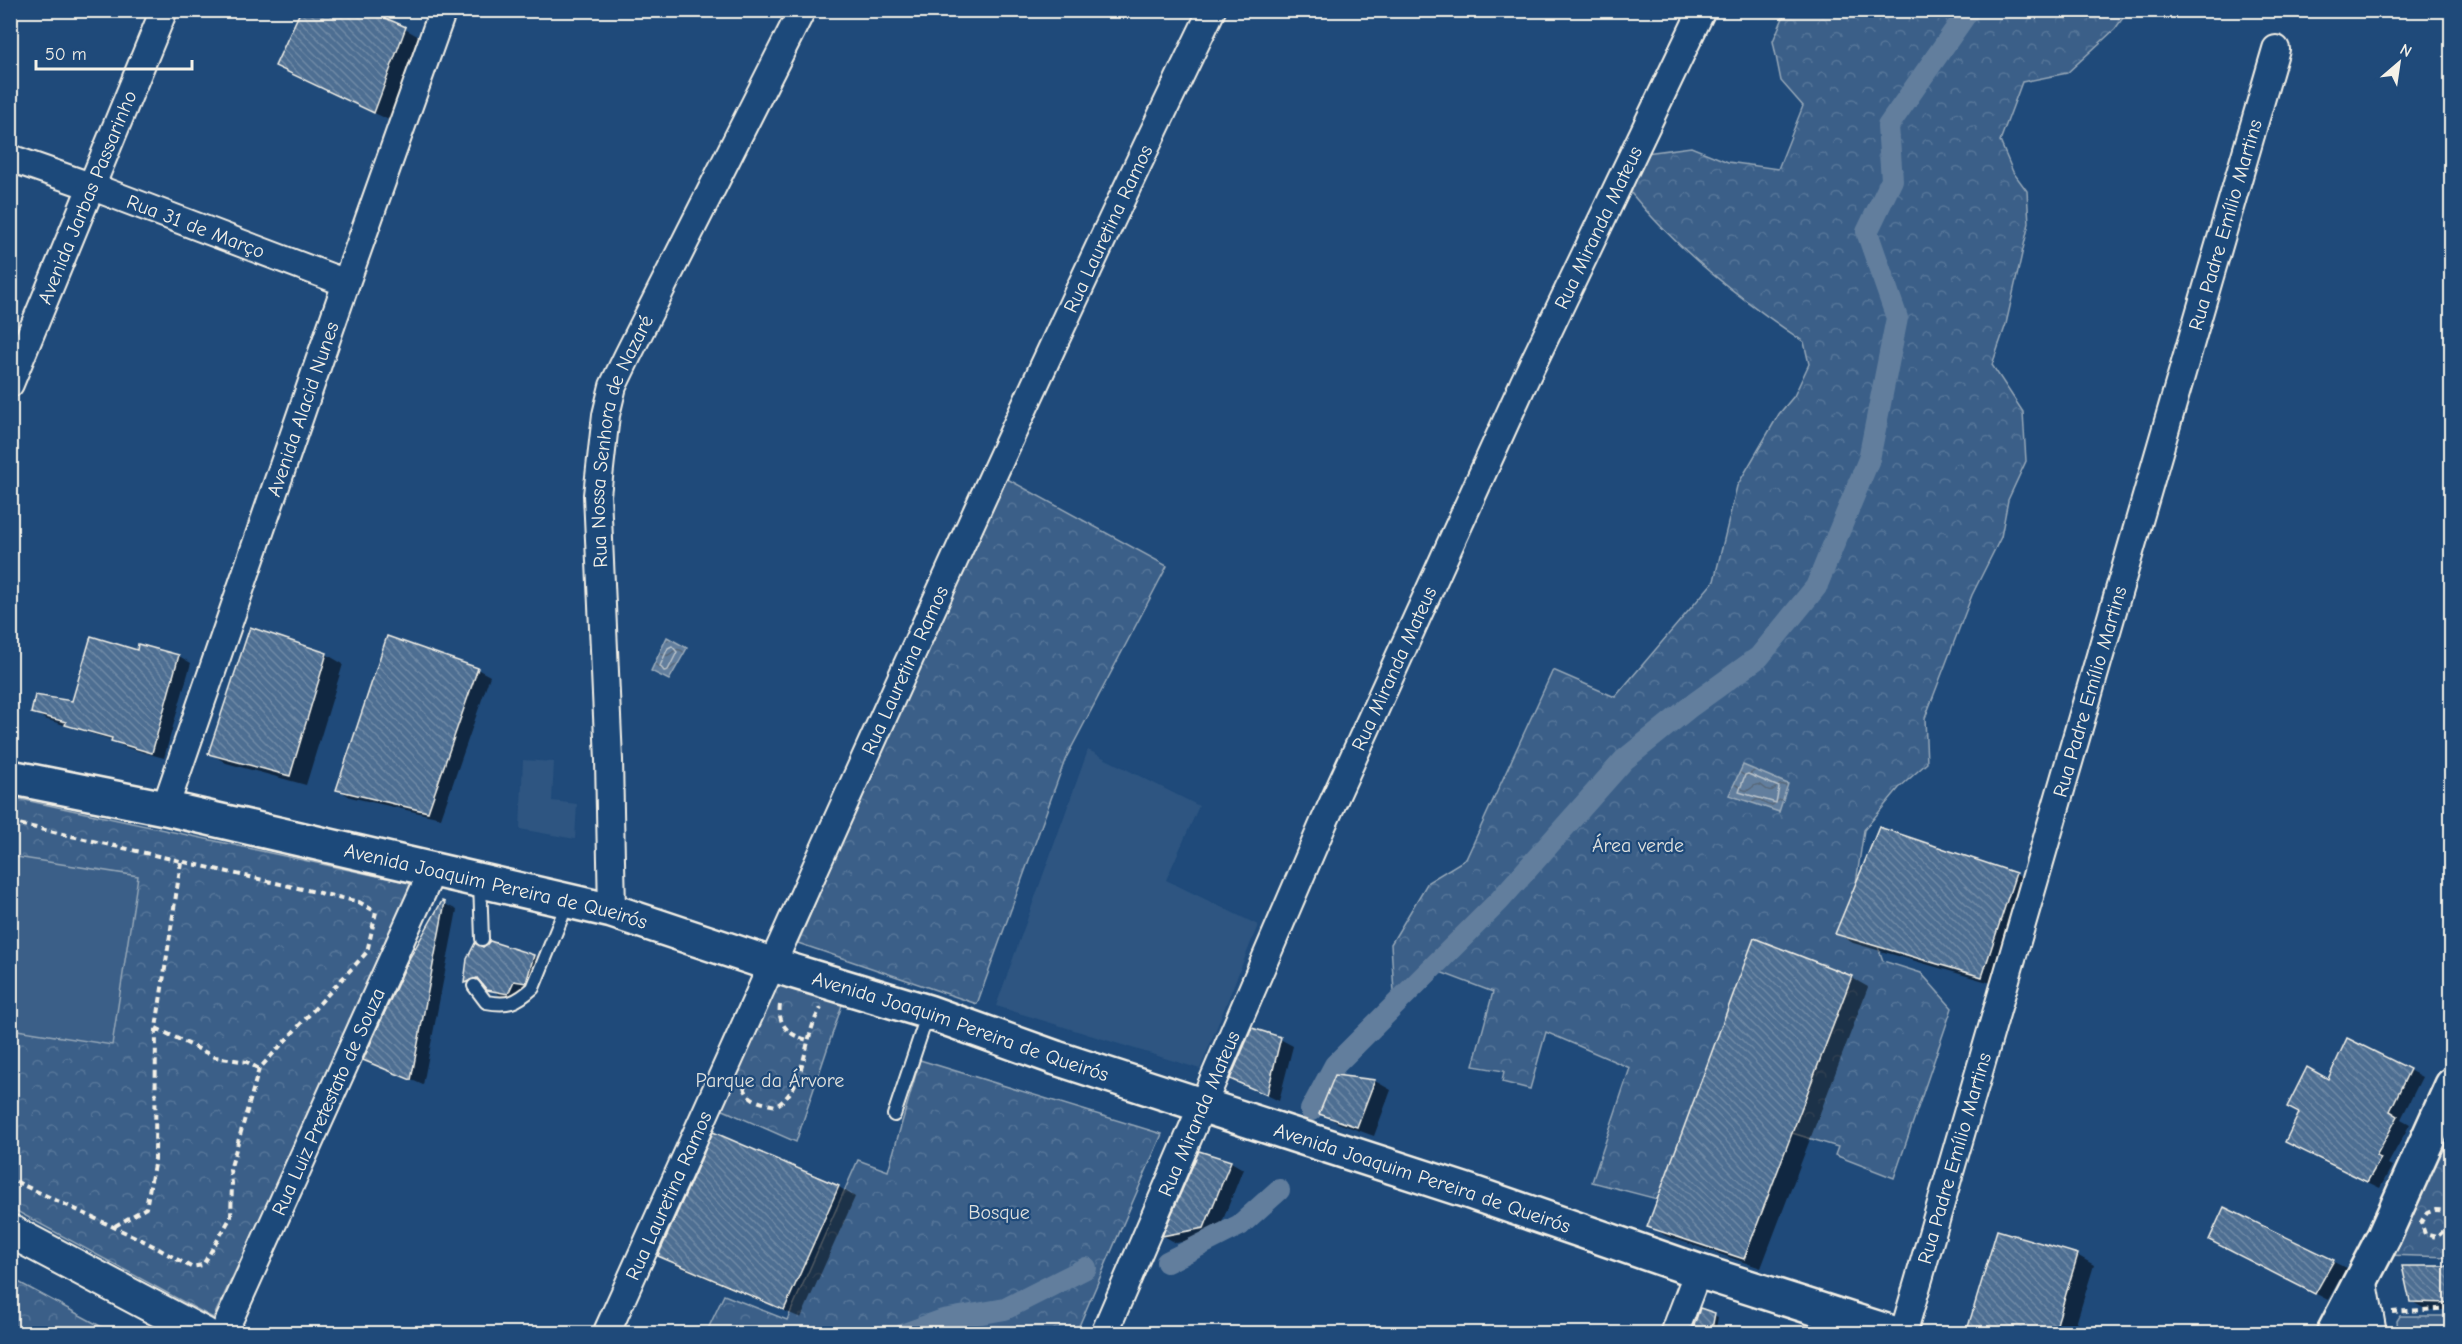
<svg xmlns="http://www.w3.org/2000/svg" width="2462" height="1344" font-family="'Comic Neue',sans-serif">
	<defs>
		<pattern id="forest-crowns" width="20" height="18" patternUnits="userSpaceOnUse" patternTransform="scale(1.5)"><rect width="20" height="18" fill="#3a5f88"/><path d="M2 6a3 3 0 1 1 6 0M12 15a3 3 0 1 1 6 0" fill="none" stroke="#577699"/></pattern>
		<pattern id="water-waves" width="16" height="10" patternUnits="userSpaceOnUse" patternTransform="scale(1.5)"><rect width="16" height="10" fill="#627e9d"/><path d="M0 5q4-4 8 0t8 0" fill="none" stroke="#58687a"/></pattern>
		<pattern id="building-back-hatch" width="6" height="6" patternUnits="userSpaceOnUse" patternTransform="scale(1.5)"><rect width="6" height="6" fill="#4d6e92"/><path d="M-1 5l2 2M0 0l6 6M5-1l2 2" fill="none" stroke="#708aa6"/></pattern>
	</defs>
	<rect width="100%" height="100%" fill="#1f4a7a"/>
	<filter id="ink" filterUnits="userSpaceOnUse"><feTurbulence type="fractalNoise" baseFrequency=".0167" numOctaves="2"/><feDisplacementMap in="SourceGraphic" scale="12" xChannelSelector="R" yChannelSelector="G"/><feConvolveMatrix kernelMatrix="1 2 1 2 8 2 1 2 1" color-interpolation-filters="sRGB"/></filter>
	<g filter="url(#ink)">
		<path fill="#2d5581" d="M1088,750L1199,806L1166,880L1258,925L1200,1069L996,1006Z
			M523,760L554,762L552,801L577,804L575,839L520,829Z"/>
		<path fill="url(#forest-crowns)" stroke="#97a8b8" stroke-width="1.5" d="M1786,11H2128L2115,29L2067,73L2022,82L2000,141L2013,172L2027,191L2029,223L2006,324L1992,365L2023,412L2026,461L2008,500L2001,537L1972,595L1925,718L1927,763L1899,788L1864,830L1856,883L1883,961L1921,973L1952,1008L1894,1178L1835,1155L1838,1147L1792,1133L1852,976L1657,1199L1592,1182L1630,1068L1546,1032L1530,1089L1502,1082L1504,1071L1473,1066L1493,992L1427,967L1394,992L1391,944L1428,882L1466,859L1553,670L1615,697L1714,581L1737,486L1779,414L1794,396L1809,364L1804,342C1742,300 1679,252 1631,193L1646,153L1691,147L1728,162L1778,169L1803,106L1781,81L1773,41Z
			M1000,475L1167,566L1065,760L977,1004L798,943Z
			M11,797L419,885L213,1318L11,1208Z
			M770,970L845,996L796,1142L712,1105Z
			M920,1060L1162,1134L1076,1333H706L724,1295L787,1320L858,1160L888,1171Z
			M2447,1126L2451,1127V1257L2385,1255Z
			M10,1278H11L113,1333H11Z
			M2400,1316H2451V1333H2398L2397,1321Z"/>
		<path fill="#3a5f88" stroke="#97a8b8" stroke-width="1.5" d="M10,856L138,876L112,1045L11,1029Z"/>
		<path fill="url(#water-waves)" stroke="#9cacbb" stroke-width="1.5" d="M667,637L687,648L669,680L651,671Z
			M1743,765L1788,784L1779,812L1729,795Z"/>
		<path fill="#0007" d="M405,29L421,38L391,121L277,66Z
			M139,646L179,656L191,663L164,758L124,747L112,740L45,719L33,712L73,703L138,651Z
			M326,654L343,664L306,785L226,763L210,753Z
			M477,669L490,676L441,818L350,797L338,789Z
			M2015,874L2032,884L1998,985L1853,943L1837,933Z
			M443,903L457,910L423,1085L365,1059Z
			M1755,940L1852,978L1868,987L1761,1268L1666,1236L1649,1226Z
			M483,949L533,956L546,963L518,1001L501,996L486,986L477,989L465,982Z
			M1280,1039L1293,1046L1279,1101L1232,1078Z
			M2409,1070L2422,1077L2401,1119L2410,1124L2388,1164L2392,1166L2380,1188L2299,1149Z
			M1375,1081L1391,1090L1374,1136L1338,1123L1321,1113Z
			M714,1134L839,1187L855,1197L801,1318L676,1265L659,1256Z
			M1200,1153L1231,1162L1243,1169L1217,1235L1176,1243L1164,1236Z
			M2225,1209L2346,1268L2328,1300L2223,1246Z
			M2077,1255L2094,1265L2073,1334H1982L1970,1327Z
			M2404,1267H2452V1310H2427L2411,1301Z
			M1701,1310L1718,1317L1715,1334H1696Z"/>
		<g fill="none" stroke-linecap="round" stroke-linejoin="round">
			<path stroke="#bac3ca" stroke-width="1.5" d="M672,646L677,652L668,670L664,671L660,666L668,648Z
				M1748,774L1779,787L1776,803L1739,792L1745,775Z"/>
			<path stroke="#627e9d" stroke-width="22" d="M1311,1110L1335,1065L1499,901L1624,760L1691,706L1759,657L1816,587L1869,459L1897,318L1867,232L1892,180L1888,126L1969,10
				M1167,1262L1240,1225L1279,1190
				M904,1334L943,1320L1005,1309L1086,1268"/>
		</g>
		<path fill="url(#building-back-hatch)" stroke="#f4f1e8" stroke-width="1.5" d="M301,10H367L406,27L374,113L275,66Z
			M250,627L327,653L290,776L208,754Z
			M91,636L137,650L138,644L179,655L152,753L111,741L112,738L65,725L66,722L31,713L35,695L72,701Z
			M387,636L478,668L428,812L336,790Z
			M1879,827L2016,873L1982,977L1835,934Z
			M442,901L445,902L411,1080L363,1060L409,959Z
			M1754,938L1852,976L1744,1259L1647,1227Z
			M490,941L534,955L526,983L514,981L508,994L487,990L477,978L464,983L467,959L475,943L483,947Z
			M1252,1028L1281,1037L1267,1095L1230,1079Z
			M2347,1038L2410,1069L2390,1111L2398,1116L2376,1156L2381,1158L2367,1182L2285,1142L2299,1113L2287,1107L2307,1067L2328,1079Z
			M1335,1075L1375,1080L1357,1127L1319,1114Z
			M713,1132L839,1186L784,1310L658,1256Z
			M1199,1151L1231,1161L1204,1228L1162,1236Z
			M2224,1207L2334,1260L2315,1294L2209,1240Z
			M1997,1230L2078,1254L2054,1334H1986L1968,1327Z
			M2402,1266H2451V1303L2410,1302Z
			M1700,1308L1715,1313L1711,1334H1691Z"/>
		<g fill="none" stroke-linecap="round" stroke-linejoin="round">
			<g stroke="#f4f1e8" stroke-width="16">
				<path id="service" d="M480,883L482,939
					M474,986L486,1002C508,1006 516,1003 533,988L568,902
					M894,1115L928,1013"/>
			</g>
			<g stroke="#f4f1e8" stroke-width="30">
				<g id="minor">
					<path id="s1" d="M10,158L93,187L346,283"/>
					<path id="s2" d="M10,384L164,10"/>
					<path id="s3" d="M165,808L346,283L443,10"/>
					<path id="s4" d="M612,911L609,760L597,495L606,415L613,386L628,355L802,10"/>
					<path id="s5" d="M223,1334L433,869"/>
					<path id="s6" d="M606,1334C806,892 1000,447 1212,10"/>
					<path id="s7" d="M1104,1334L1324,822L1524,382L1702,10"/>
					<path d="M1674,1334L1698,1271"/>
					<path id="s8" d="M1903,1334L2276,49"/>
				</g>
			</g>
			<g stroke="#f4f1e8" stroke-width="36">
				<path id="tertiary" d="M10,1231L204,1334
					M2361,1283L2370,1334"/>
			</g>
			<g stroke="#f4f1e8" stroke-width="38">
				<g id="secondary">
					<path id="s9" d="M10,777L165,808L612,911L792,971L928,1012L1056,1058L1467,1191L1698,1271L1896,1334"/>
					<path d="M2333,1334L2384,1236L2452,1085"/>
				</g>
			</g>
			<path stroke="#f4f1e8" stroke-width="4" stroke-dasharray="6 4.5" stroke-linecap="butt" d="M10,822L359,902L376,912L367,952L259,1069L230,1170L232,1183L231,1217L203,1265L191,1267L146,1242L10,1179
				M181,862L156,1028L215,1057L247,1062L259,1069
				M780,1005C777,1025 790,1036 808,1040
				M744,1087C748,1101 763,1103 776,1106C808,1086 802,1037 821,1008
				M2451,1212C2449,1225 2447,1230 2436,1237L2425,1234L2421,1222L2427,1213L2435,1210L2452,1211
				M115,1226L146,1208L155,1159L156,1028
				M2392,1312L2452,1308"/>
			<use href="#service" stroke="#1f4a7a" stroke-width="12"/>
			<use href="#minor" stroke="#1f4a7a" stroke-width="26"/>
			<use href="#tertiary" stroke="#1f4a7a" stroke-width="32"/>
			<use href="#secondary" stroke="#1f4a7a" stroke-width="33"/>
		</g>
	</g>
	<g text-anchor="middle" stroke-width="4.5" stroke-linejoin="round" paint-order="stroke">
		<g font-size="20" fill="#f4f1e8" stroke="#1f4a7a">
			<text dy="7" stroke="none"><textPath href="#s2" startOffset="202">Avenida Jarbas Passarinho</textPath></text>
			<text dy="7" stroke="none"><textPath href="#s8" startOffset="1155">Rua Padre Emílio Martins</textPath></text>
			<text dy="7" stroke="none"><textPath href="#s1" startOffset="198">Rua 31 de Março</textPath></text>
			<text dy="7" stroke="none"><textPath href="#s7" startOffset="1212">Rua Miranda Mateus</textPath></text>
			<text dy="7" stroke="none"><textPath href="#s6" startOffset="1214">Rua Lauretina Ramos</textPath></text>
			<text dy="7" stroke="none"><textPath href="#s3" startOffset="422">Avenida Alacid Nunes</textPath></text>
			<text dy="7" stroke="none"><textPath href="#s4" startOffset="474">Rua Nossa Senhora de Nazaré</textPath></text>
			<text dy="7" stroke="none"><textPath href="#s7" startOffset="726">Rua Miranda Mateus</textPath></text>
			<text dy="7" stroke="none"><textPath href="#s6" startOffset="728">Rua Lauretina Ramos</textPath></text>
			<text dy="7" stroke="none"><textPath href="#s8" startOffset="669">Rua Padre Emílio Martins</textPath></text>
			<text dy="7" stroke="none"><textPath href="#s9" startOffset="498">Avenida Joaquim Pereira de Queirós</textPath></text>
			<text dy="7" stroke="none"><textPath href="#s9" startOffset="984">Avenida Joaquim Pereira de Queirós</textPath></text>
			<text dy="7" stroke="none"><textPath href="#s5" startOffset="255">Rua Luiz Pretestato de Souza</textPath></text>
			<text dy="7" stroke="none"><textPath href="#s7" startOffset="240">Rua Miranda Mateus</textPath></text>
			<text dy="7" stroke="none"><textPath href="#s8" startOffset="183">Rua Padre Emílio Martins</textPath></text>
			<text dy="7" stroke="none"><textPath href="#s9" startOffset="1470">Avenida Joaquim Pereira de Queirós</textPath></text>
			<text dy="7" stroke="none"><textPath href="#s6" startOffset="152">Rua Lauretina Ramos</textPath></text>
		</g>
		<g font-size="20" fill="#e1e2de" stroke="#1f4a7a">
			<text x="1638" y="852">Área verde</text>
			<text x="770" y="1087">Parque da Árvore</text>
			<text x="999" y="1219">Bosque</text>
		</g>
	</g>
	<rect width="2462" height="1344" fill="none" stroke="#1f4a7a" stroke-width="36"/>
	<rect x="18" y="18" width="2426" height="1308" fill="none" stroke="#f4f1e8" stroke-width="2" filter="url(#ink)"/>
	<g transform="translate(2399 63) rotate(29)" stroke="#1f4a7a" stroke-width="4.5" paint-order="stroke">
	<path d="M0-4.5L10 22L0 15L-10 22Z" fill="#f4f1e8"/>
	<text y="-9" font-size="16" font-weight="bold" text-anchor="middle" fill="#f4f1e8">N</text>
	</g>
	<path d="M36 60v9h156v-9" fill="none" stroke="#f4f1e8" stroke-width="3"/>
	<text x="45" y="60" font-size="18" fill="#f4f1e8" stroke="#1f4a7a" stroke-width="4.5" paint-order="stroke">50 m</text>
</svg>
